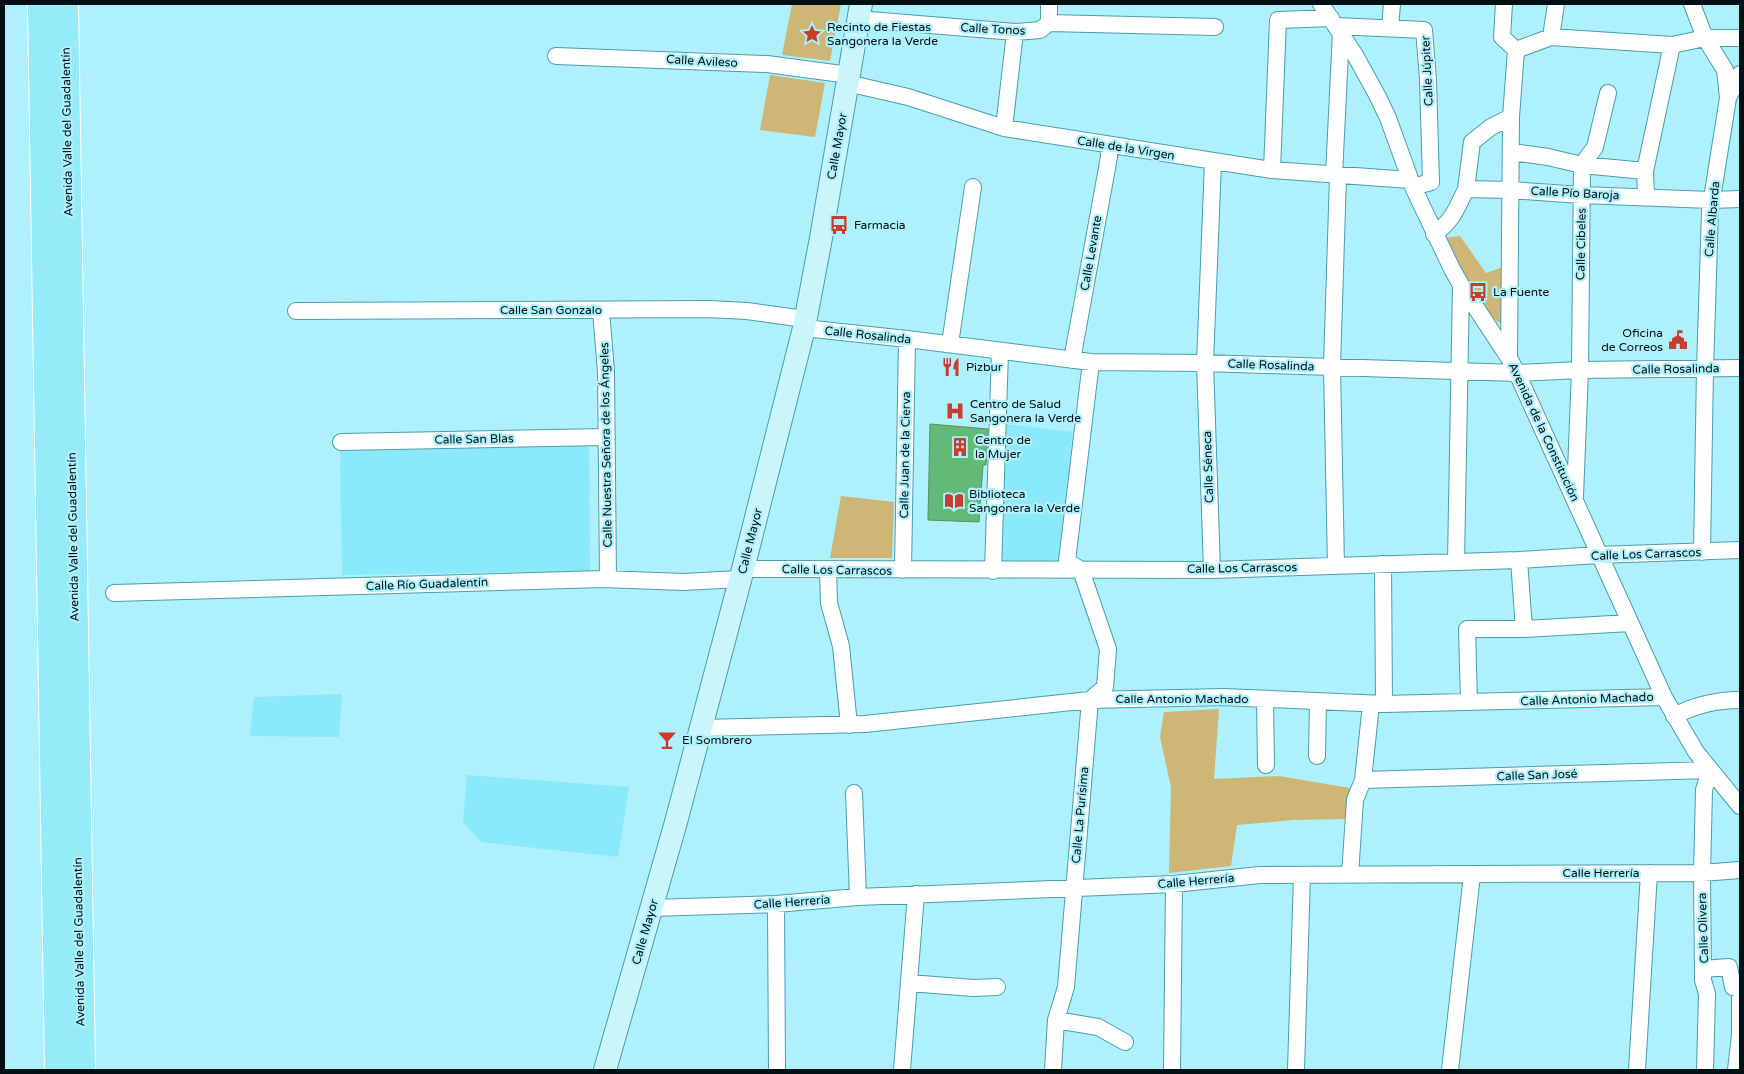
<svg xmlns="http://www.w3.org/2000/svg" width="1744" height="1074" font-family="'Varela Round',sans-serif">
	<rect width="100%" height="100%" fill="#aef0fb"/>
	<path fill="#8aeafb" d="M998,423L1073,432L1059,562L993,571Z
		M589,445L590,571L342,575L340,449Z
		M342,694L339,737L250,736L254,697Z
		M467,775L629,787L618,857L481,842L463,822Z"/>
	<path fill="#ceb676" d="M792,4H841L830,61L782,55Z
		M770,75L825,83L815,137L760,130Z
		M1460,236L1486,273L1503,267L1502,322H1498L1492,317L1465,277L1444,238Z
		M841,496L894,502L892,558H830Z
		M1219,709L1214,779L1279,776L1350,788L1347,819L1293,820L1237,825L1231,866L1169,873L1171,787L1160,737L1164,712Z"/>
	<path fill="#63ba77" stroke="#5a8e65" d="M930,424L988,429L986,465H983L979,522L928,520Z"/>
	<g fill="none" stroke-linecap="round" stroke-linejoin="round">
		<g stroke="#499eac" stroke-width="18">
			<path id="street" d="M1049,4V23
				M1321,4L1355,55L1377,95L1388,118L1413,187L1452,269L1461,285L1509,358L1517,373L1664,697L1696,752L1740,806
				M1504,4L1502,37L1516,50L1511,117L1509,358
				M1692,4L1705,38H1740
				M858,19L1015,32L1040,30L1049,23L1215,27
				M1336,26L1424,30L1428,79L1431,182L1413,187
				M1390,28L1392,4
				M1551,37L1556,4
				M1516,50L1551,37L1672,45L1705,38L1725,70L1728,98
				M556,56L767,64L849,75
				M847,83L908,97L1004,128L1272,170L1410,180
				M1004,128L1015,32
				M1512,152L1548,157L1582,165L1645,171
				M1272,170L1278,20L1331,18
				M1334,175L1341,32
				M1466,189L1472,142L1491,127L1511,117
				M1646,196L1645,171L1672,45
				M1434,234C1452,222 1457,208 1466,189L1511,190L1581,195L1711,200L1740,199
				M601,310L606,372L608,579
				M296,311L709,309L747,311L805,319
				M804,328L907,339L1091,362L1205,363L1517,373L1580,370L1740,368
				M950,344L973,187
				M1072,360L1109,157V145
				M341,442L607,437
				M1575,496L1580,370L1582,165L1595,147L1608,93
				M1702,552L1705,369L1710,211L1728,98L1740,74
				M1519,560L1524,629L1630,623
				M1456,562L1461,285
				M1383,564L1384,704
				M1336,566L1332,367L1338,176
				M743,569L1212,570L1519,560L1599,555L1740,550
				M828,570L829,603L841,646L849,725
				M903,570L907,339
				M1212,570L1205,363L1213,162
				M993,571L1000,351
				M114,593L603,579L683,582L740,579
				M1265,700L1266,765
				M1469,702L1467,629H1524
				M1674,716C1695,705 1717,700 1740,700
				M701,728L865,724L1090,700L1223,697L1384,704L1664,697
				M1317,756L1318,702
				M1363,780L1710,770L1704,790L1702,873L1703,980L1707,994L1705,1070
				M854,793L858,897
				M1350,875L1355,800L1363,780L1371,704
				M776,904L777,1070
				M652,908L776,904L858,897L1174,884L1260,875L1702,873L1740,870
				M1703,969L1729,967L1733,987L1740,989V1035L1736,1070
				M909,983L973,988L997,987
				M1056,1020L1098,1027L1125,1042
				M902,1070L916,894
				M1053,1070L1056,1020L1066,987L1090,700L1105,687L1108,649L1081,570L1067,561L1091,362
				M1172,1070L1174,884
				M1296,1070L1302,875
				M1450,1070L1472,875
				M1637,1070L1649,873"/>
		</g>
		<g stroke="#499eac" stroke-width="24">
			<path id="secondary" d="M605,1070L676,822L743,569L804,328L821,238L861,4"/>
		</g>
		<g stroke="#fff" stroke-width="28">
			<path id="primary" d="M41,4L58,1070
				M65,4L82,1070"/>
		</g>
		<use href="#street" stroke="#fff" stroke-width="16"/>
		<use href="#secondary" stroke="#caf5fb" stroke-width="22"/>
		<use href="#primary" stroke="#95ebf8" stroke-width="26"/>
	</g>
	<defs>
		<g id="sight-bare" transform="scale(1.5)"><path d="M0-6L1.8-2.2L6-1.7L2.9 1.2L3.7 5.4L0 3.3L-3.7 5.4L-2.9 1.2L-6-1.7L-1.8-2.2Z" fill="#c93d2e" stroke="#aef0fb" stroke-width="2.5" paint-order="stroke"/></g>
		<g id="bus-bare" transform="scale(1.5)"><path d="M-5-6H5V4H4V6H2V4H-2V6H-4V4H-5ZM-3.5-4V0h7V-4ZM-3.5 1.2v1.5H-2V1.2ZM2 1.2v1.5H3.5V1.2Z" fill="#c93d2e" stroke="#aef0fb" stroke-width="2.5" paint-order="stroke"/></g>
		<g id="civic-bare" transform="scale(1.5)"><path d="M-.6-6.5H3V-4.5H.6V-3L4-1V1h2V6H-6V1h2V-1L-.6-3ZM-1.2 2.5V6h2.4V2.5Z" fill="#c93d2e" stroke="#aef0fb" stroke-width="2.5" paint-order="stroke"/></g>
		<g id="restaurant-bare" transform="scale(1.5)"><path d="M-5-6h1v4h1v-4h1v4h1v-4h1v5L-1.5 .5V6h-2V.5L-5-1ZM5-6V6H3V1.5H1.5Q1.5-4 5-6Z" fill="#c93d2e" stroke="#aef0fb" stroke-width="2.5" paint-order="stroke"/></g>
		<g id="hospital-bare" transform="scale(1.5)"><path d="M-5-5h3v3.5h4V-5h3V5h-3V1.5h-4V5h-3Z" fill="#c93d2e" stroke="#aef0fb" stroke-width="2.5" paint-order="stroke"/></g>
		<g id="building-bare" transform="scale(1.5)"><path d="M-4-6H4V6H1V3H-1V6H-4ZM-2.5-4.3h1.7v1.8h-1.7ZM.8-4.3h1.7v1.8H.8ZM-2.5-1h1.7V.8h-1.7ZM.8-1h1.7V.8H.8Z" fill="#c93d2e" stroke="#aef0fb" stroke-width="2.5" paint-order="stroke"/></g>
		<g id="library-bare" transform="scale(1.5)"><path d="M-6-4Q-3-5.5-.7-3.5V5Q-3 3-6 4ZM6-4Q3-5.5 .7-3.5V5Q3 3 6 4Z" fill="#c93d2e" stroke="#aef0fb" stroke-width="2.5" paint-order="stroke"/></g>
		<g id="bar-bare" transform="scale(1.5)"><path d="M-6-5H6L.8 .8V4.5H3.5V6h-7V4.5H-.8V.8Z" fill="#c93d2e" stroke="#aef0fb" stroke-width="2.5" paint-order="stroke"/></g>
	</defs>
	<g fill-rule="evenodd">
		<use href="#sight-bare" x="812" y="34"/>
		<use href="#bus-bare" x="839" y="225"/>
		<use href="#bus-bare" x="1478" y="292"/>
		<use href="#civic-bare" x="1678" y="340"/>
		<use href="#restaurant-bare" x="951" y="367"/>
		<use href="#hospital-bare" x="955" y="411"/>
		<use href="#building-bare" x="960" y="447"/>
		<use href="#library-bare" x="954" y="501"/>
		<use href="#bar-bare" x="667" y="740"/>
	</g>
	<g text-anchor="middle" stroke-width="4.5" stroke-linejoin="round" paint-order="stroke">
		<g font-size="12" fill="#001015" stroke="#aef0fb" text-anchor="start">
			<text x="827" y="31">Recinto de Fiestas<tspan x="827" dy="14">Sangonera la Verde</tspan></text>
			<text x="854" y="229">Farmacia</text>
			<text x="1493" y="296">La Fuente</text>
			<text x="1663" y="337" text-anchor="end">Oficina<tspan x="1663" dy="14">de Correos</tspan></text>
			<text x="966" y="371">Pizbur</text>
			<text x="970" y="408">Centro de Salud<tspan x="970" dy="14">Sangonera la Verde</tspan></text>
			<text x="975" y="444">Centro de<tspan x="975" dy="14">la Mujer</tspan></text>
			<text x="969" y="498">Biblioteca<tspan x="969" dy="14">Sangonera la Verde</tspan></text>
			<text x="682" y="744">El Sombrero</text>
		</g>
		<g font-size="12" fill="#001015" stroke="#aef0fb">
			<text transform="translate(993 29) rotate(3)" y="4">Calle Tonos</text>
			<text transform="translate(702 61) rotate(3)" y="4">Calle Avileso</text>
			<text transform="translate(1427 71) rotate(-93)" y="4">Calle Júpiter</text>
			<text transform="translate(67 132) rotate(-91)" y="4">Avenida Valle del Guadalentín</text>
			<text transform="translate(837 146) rotate(-80)" y="4">Calle Mayor</text>
			<text transform="translate(1126 148) rotate(9)" y="4">Calle de la Virgen</text>
			<text transform="translate(1575 193) rotate(3)" y="4">Calle Pío Baroja</text>
			<text transform="translate(1712 219) rotate(-85)" y="4">Calle Albarda</text>
			<text transform="translate(1581 244) rotate(-89)" y="4">Calle Cibeles</text>
			<text transform="translate(1091 253) rotate(-80)" y="4">Calle Levante</text>
			<text x="551" y="314">Calle San Gonzalo</text>
			<text transform="translate(868 335) rotate(6)" y="4">Calle Rosalinda</text>
			<text transform="translate(1271 365) rotate(2)" y="4">Calle Rosalinda</text>
			<text transform="translate(1676 369) rotate(-1)" y="4">Calle Rosalinda</text>
			<text transform="translate(1544 432) rotate(65)" y="4">Avenida de la Constitución</text>
			<text transform="translate(474 439) rotate(-1)" y="4">Calle San Blas</text>
			<text transform="translate(606 445) rotate(-91)" y="4">Calle Nuestra Señora de los Ángeles</text>
			<text transform="translate(905 455) rotate(-89)" y="4">Calle Juan de la Cierva</text>
			<text transform="translate(1208 467) rotate(-92)" y="4">Calle Séneca</text>
			<text transform="translate(73 537) rotate(-91)" y="4">Avenida Valle del Guadalentín</text>
			<text transform="translate(750 541) rotate(-76)" y="4">Calle Mayor</text>
			<text transform="translate(1646 554) rotate(-2)" y="4">Calle Los Carrascos</text>
			<text transform="translate(1242 568) rotate(-1)" y="4">Calle Los Carrascos</text>
			<text transform="translate(837 570) rotate(1)" y="4">Calle Los Carrascos</text>
			<text transform="translate(427 584) rotate(-2)" y="4">Calle Río Guadalentín</text>
			<text x="1182" y="703">Calle Antonio Machado</text>
			<text transform="translate(1587 699) rotate(-2)" y="4">Calle Antonio Machado</text>
			<text transform="translate(1537 775) rotate(-2)" y="4">Calle San José</text>
			<text transform="translate(1080 815) rotate(-85)" y="4">Calle La Purísima</text>
			<text x="1601" y="877">Calle Herrería</text>
			<text transform="translate(1196 881) rotate(-5)" y="4">Calle Herrería</text>
			<text transform="translate(792 902) rotate(-4)" y="4">Calle Herrería</text>
			<text transform="translate(1703 928) rotate(-92)" y="4">Calle Olivera</text>
			<text transform="translate(645 932) rotate(-74)" y="4">Calle Mayor</text>
			<text transform="translate(79 942) rotate(-91)" y="4">Avenida Valle del Guadalentín</text>
		</g>
	</g>
	<rect width="1744" height="1074" fill="none" stroke="#001015" stroke-width="10"/>
</svg>
